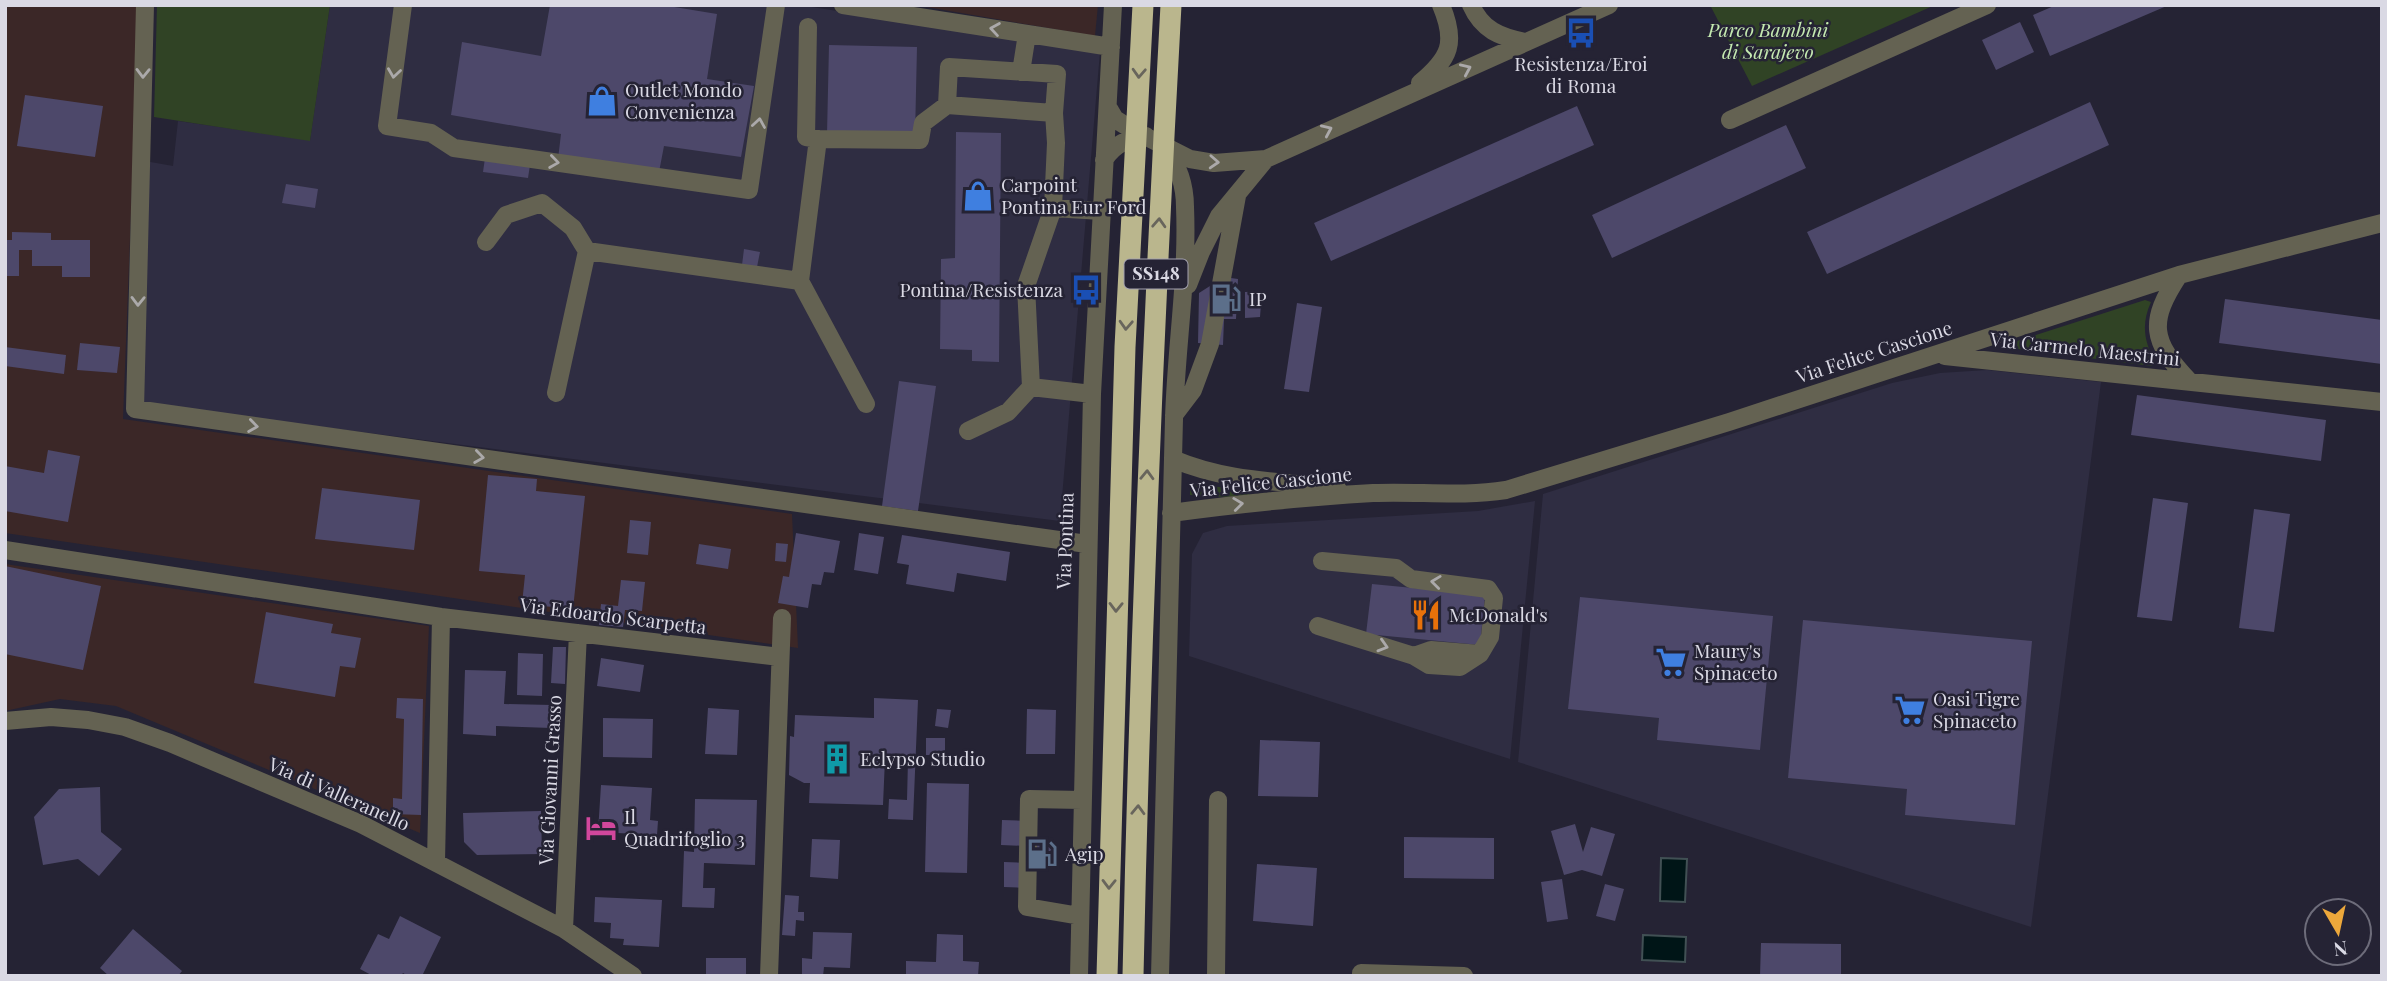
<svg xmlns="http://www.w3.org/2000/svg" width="2387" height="981" font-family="'Playfair Display',serif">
	<rect width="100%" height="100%" fill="#252334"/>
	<path fill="#2f2d42" d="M330,5H799L1100,52L1060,521L142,404L145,161L173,166L178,121L310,140Z
		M1987,370L2101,382L2031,927L1518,762L1543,494L1892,383L1940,373Z
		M1535,501L1510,759L1189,656L1192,554L1203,533L1227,526L1478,511Z"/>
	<path fill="#3b2727" d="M5,5H139L123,419L792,514L798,648L5,533Z
		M915,5H1098L1095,36Z
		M5,564L429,626L420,833L116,706L60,699L5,711Z"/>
	<path fill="#304325" d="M157,5H330L310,141L154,117Z
		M1710,5H1935L1752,86Z
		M2145,300L2151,302C2141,324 2144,341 2155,362L2152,366L2010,348L2011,343Z
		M1190,484L1248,490L1250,492L1249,495L1225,497L1190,495Z"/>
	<path fill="#001517" stroke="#415054" stroke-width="2" d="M1661,858L1687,859L1685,902L1660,901Z
		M1643,935L1686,937L1685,962L1642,960Z"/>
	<path fill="#4d486a" d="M550,5H662L717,14L707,79L754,86L741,157L664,146L659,172L558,159L561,134L451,115L462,42L541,56Z
		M2056,5H2169L2050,56L2033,15Z
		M2020,22L2034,52L1996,70L1982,40Z
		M829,45L917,47L915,136L827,134Z
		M25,95L103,106L95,157L17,146Z
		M2090,102L2109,145L1827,274L1807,232Z
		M1577,106L1594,145L1331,261L1314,223Z
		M1786,125L1806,168L1612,258L1592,215Z
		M956,132L1001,133L999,362L972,361V350L940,349L941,259L955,258Z
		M485,158L530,165L528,178L483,172Z
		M286,184L318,189L315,208L282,203Z
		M12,232L51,233V240H90V277H62V266H32V250H19V276H5V240H12Z
		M744,249L760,252L757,267L742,265Z
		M1224,277L1238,279L1236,319H1224L1223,345L1198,343L1199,293Z
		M1262,291L1260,317L1245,318V292Z
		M2225,299L2382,320V364L2219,343Z
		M1297,303L1322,307L1309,392L1284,389Z
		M80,343L120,347L117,373L77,370Z
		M5,347L66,355L64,374L5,366Z
		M899,381L936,386L918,511L882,506Z
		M2137,395L2326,420L2321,461L2131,435Z
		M48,450L80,456L68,522L5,511V466L44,473Z
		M488,475L537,479L536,491L585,496L573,609L522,604L525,575L479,571Z
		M322,488L420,500L414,550L315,539Z
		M2153,498L2188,503L2172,621L2137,617Z
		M2254,509L2290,514L2274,632L2239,628Z
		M630,520L651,522L648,555L627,553Z
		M796,533L840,541L834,573L824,572L821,585L812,584L808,608L778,603L783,576L789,577Z
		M859,533L884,537L878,574L854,570Z
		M902,535L1010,552L1006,581L957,573L954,592L906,584L909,565L897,563Z
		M776,543L788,544L786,562L775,561Z
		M699,544L731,549L728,569L696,564Z
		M5,566L101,586L83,670L5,654Z
		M621,580L645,582L642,611L625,610L623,627L599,625L601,604L618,606Z
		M1372,584L1485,595L1480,645L1366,634Z
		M1580,597L1773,616L1760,750L1657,740L1659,718L1568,709Z
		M266,612L333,624L331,633L361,638L355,668L340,666L335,697L254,683Z
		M1803,620L2032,641L2015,825L1905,815L1907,789L1788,778Z
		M553,647H566L565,684L551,683Z
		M518,653L543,654L542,696L517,695Z
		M601,658L644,665L640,692L597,686Z
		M465,670L506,671L504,704L552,705L551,728L496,726V736L463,734Z
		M397,698L423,699L421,815L393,814V798L402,799L404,719L396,718Z
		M874,698L918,700L913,820L888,819L889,799L907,800L908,760L885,759L883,805L809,803L810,783H804L789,775L790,736L794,737L795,715L874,718Z
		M708,708L739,710L737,755L705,754Z
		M937,709L951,710L948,728L935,726Z
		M1027,709L1056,710L1055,754H1026Z
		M603,718L653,719L652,758L603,757Z
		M926,738H945V755H926Z
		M1260,740L1320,742L1318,797L1258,796Z
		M927,783L969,784L967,873L925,872Z
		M601,785L652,788L650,820L658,821L657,835L598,832Z
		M100,787L101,832L122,849L99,876L78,859L43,865L34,817L59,789Z
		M695,799L757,800L755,865L704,863L703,888H715L714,908L682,907L684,851L694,852Z
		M541,811L542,854L477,855L464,842L463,813Z
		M1002,820L1029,821V842L1056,843V864L1030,863L1029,888L1004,887V862L1027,863V846L1001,845Z
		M1575,824L1583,852L1591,827L1615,834L1602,876L1582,870L1564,875L1551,831Z
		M1404,837L1494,838V879L1404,878Z
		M812,839L840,840L838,879L810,877Z
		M1257,864L1317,868L1313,926L1253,921Z
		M1562,879L1568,919L1547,922L1541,882Z
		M1605,884L1624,889L1615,921L1596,916Z
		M785,895L799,896L798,912H804V921L796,920L795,936L782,935Z
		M595,897L662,900L659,947L623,945L624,939L610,938L611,923L594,922Z
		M400,916L441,937L422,976H408L403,973L401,976H373L360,969L378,934L389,939Z
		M133,929L182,971L178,976H109L100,968Z
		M813,932L852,933L850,968L824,967L823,976H802V958L812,959Z
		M937,934L963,935V961L979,962L978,976H906V961L936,962Z
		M1761,943L1841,944V976H1760Z
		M706,958H746V976H706Z"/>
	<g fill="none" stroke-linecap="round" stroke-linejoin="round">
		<path stroke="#646252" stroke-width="18" d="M145,5L135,409L1087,544
			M403,5L387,126L431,133L454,148L749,190L776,5
			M843,5L1111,47
			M1471,5C1482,30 1500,37 1525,42
			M808,27L806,137L818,139
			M1021,72L1027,34
			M1420,83C1450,58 1457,43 1441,5
			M947,105L949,67L1057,74L1054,113
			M1108,107L1115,119L1131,129L1190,159L1214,163L1266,159
			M1730,120L1987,5
			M1104,160C1115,143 1128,139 1146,136
			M486,242L506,215L542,203L573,228L587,251
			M2179,275C2148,322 2151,341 2189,381
			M1188,285L1201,252L1219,216L1266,159L1609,5
			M1945,356L2382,402
			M556,393L587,251L800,281
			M1092,394L1031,387L1026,286L1053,208L1101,211
			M866,404L800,281L818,139L920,140L923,123L947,105L1054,113L1056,143L1053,208
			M1174,415L1193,390L1210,344L1237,196
			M968,431L1008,412L1031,387
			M1173,459C1227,482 1280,481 1337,488
			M1171,513C1238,504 1305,497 1373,493C1417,491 1462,497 1506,490L1729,422L2179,275L2382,223
			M5,550L441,617L780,657
			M1318,626L1414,656L1429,665L1460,667L1480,654L1490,637L1494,598L1488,589L1411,579L1396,568L1322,561
			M1414,656L1431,650L1480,654
			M5,721L51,717L88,720L125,727L170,743L361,824L564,929L633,976
			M436,862L441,617
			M1080,916L1027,907L1029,799L1082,800
			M564,929L578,633
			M769,976L782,618
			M1079,976L1092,394L1113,5
			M1160,976C1164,790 1168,604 1174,419C1176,348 1188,277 1185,207C1185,185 1178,165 1165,148
			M1216,976L1218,800
			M1361,976V973L1464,976"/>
		<path stroke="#bab68d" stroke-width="21" d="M1107,976L1125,347L1143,5
			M1133,976C1140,652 1153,329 1171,5"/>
	</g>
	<defs><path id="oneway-chevron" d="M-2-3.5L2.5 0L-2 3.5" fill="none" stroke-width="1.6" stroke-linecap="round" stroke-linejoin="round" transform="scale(1.75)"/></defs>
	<g stroke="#aba9aa">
		<use href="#oneway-chevron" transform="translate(995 29) rotate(-171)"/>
		<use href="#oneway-chevron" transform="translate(1466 69) rotate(-24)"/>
		<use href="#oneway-chevron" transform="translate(143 73) rotate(91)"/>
		<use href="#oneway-chevron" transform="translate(394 73) rotate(98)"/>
		<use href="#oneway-chevron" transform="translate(759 123) rotate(-81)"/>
		<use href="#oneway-chevron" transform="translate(1327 130) rotate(-24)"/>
		<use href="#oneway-chevron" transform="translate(554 162) rotate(8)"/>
		<use href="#oneway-chevron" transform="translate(1214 162) rotate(3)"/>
		<use href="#oneway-chevron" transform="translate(138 301) rotate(91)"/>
		<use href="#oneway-chevron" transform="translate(253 426) rotate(8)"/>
		<use href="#oneway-chevron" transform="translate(479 457) rotate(8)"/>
		<use href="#oneway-chevron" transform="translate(1238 504) rotate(-7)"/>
		<use href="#oneway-chevron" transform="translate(1436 582) rotate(-173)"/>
		<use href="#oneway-chevron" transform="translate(1383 646) rotate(17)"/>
	</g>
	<g stroke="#68655c">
		<use href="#oneway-chevron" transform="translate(1139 73) rotate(93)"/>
		<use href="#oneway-chevron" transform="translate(1159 223) rotate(-87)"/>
		<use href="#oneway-chevron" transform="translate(1126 325) rotate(93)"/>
		<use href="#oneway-chevron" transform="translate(1147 475) rotate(-88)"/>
		<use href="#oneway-chevron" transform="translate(1116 607) rotate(91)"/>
		<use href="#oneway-chevron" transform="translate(1138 810) rotate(-88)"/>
		<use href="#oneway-chevron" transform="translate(1109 884) rotate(91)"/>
	</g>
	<defs>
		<g id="bus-bare" transform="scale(2.415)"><path d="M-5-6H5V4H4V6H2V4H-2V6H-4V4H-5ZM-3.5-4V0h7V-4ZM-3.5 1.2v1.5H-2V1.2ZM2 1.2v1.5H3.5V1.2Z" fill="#1a4fb4" stroke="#252334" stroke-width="2.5" paint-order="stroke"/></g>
		<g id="shop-bare" transform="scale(2.415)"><path d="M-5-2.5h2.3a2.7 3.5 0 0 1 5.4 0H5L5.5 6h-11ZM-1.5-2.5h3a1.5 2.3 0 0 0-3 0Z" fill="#3f7fe0" stroke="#252334" stroke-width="2.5" paint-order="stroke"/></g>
		<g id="fuel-bare" transform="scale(2.415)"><path d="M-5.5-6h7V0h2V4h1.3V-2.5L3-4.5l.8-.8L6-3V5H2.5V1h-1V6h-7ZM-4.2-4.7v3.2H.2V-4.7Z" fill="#5c6f8a" stroke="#252334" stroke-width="2.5" paint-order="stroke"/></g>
		<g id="restaurant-bare" transform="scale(2.415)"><path d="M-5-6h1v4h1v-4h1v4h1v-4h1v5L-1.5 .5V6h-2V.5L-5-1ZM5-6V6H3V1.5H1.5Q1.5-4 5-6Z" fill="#e8710a" stroke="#252334" stroke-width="2.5" paint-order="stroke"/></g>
		<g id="supermarket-bare" transform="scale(2.415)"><path d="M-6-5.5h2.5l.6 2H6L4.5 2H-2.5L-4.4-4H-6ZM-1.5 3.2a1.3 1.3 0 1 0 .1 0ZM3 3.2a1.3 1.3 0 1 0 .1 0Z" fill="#3f7fe0" stroke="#252334" stroke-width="2.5" paint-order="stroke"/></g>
		<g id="building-bare" transform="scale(2.415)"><path d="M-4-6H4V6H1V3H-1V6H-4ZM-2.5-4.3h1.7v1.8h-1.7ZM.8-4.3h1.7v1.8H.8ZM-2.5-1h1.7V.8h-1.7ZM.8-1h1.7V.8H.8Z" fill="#0f9aa8" stroke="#252334" stroke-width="2.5" paint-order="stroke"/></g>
		<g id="hotel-bare" transform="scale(2.415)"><path d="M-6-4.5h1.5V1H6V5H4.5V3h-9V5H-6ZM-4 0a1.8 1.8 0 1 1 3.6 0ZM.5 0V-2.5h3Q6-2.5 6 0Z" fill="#d1479c" stroke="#252334" stroke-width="2.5" paint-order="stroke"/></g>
	</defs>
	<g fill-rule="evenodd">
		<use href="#bus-bare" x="1581" y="33"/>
		<use href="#shop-bare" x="602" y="101"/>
		<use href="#shop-bare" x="978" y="196"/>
		<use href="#bus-bare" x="1086" y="290"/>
		<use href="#fuel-bare" x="1226" y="299"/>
		<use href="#restaurant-bare" x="1426" y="615"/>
		<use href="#supermarket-bare" x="1671" y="662"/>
		<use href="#supermarket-bare" x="1910" y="710"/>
		<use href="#building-bare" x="837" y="759"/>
		<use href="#hotel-bare" x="601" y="828"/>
		<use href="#fuel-bare" x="1042" y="854"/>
	</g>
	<g text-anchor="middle" stroke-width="5" stroke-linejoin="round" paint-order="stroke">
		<rect fill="#252334" stroke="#a4a2af" stroke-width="2" x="1124.5" y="259.5" width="63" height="29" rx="5"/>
		<g font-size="18" font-weight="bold" fill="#dad9e4">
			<text x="1156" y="280">SS148</text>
		</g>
		<g font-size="19" font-style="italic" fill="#c5eab1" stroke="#252334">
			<text x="1768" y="37">Parco Bambini<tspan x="1768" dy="22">di Sarajevo</tspan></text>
		</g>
		<g font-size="19" fill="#dad9e4" stroke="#252334" text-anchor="start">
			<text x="1581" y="71" text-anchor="middle">Resistenza/Eroi<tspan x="1581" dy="22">di Roma</tspan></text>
			<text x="625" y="97">Outlet Mondo<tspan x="625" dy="22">Convenienza</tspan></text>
			<text x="1001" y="192">Carpoint<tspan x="1001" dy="22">Pontina Eur Ford</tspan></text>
			<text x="1063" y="297" text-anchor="end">Pontina/Resistenza</text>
			<text x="1249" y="306">IP</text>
			<text x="1449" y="622">McDonald's</text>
			<text x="1694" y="658">Maury's<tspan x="1694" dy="22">Spinaceto</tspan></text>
			<text x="1933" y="706">Oasi Tigre<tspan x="1933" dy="22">Spinaceto</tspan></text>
			<text x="860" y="766">Eclypso Studio</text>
			<text x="624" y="824">Il<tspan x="624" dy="22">Quadrifoglio 3</tspan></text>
			<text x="1065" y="861">Agip</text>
		</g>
		<g font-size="19" fill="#dad9e4" stroke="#252334">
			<text transform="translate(2085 349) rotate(6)" y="7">Via Carmelo Maestrini</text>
			<text transform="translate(1874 352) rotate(-18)" y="7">Via Felice Cascione</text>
			<text transform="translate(1271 482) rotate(-6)" y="7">Via Felice Cascione</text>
			<text transform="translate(1065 541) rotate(-88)" y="7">Via Pontina</text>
			<text transform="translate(613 616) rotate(7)" y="7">Via Edoardo Scarpetta</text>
			<text transform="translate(550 780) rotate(-87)" y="7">Via Giovanni Grasso</text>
			<text transform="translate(339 794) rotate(24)" y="7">Via di Valleranello</text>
		</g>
	</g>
	<rect width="2387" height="981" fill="none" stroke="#dad9e4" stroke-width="14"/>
	<g transform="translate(2338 932) rotate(171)"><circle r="33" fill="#252334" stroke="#6d6c7a" stroke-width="2"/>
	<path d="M0-5L12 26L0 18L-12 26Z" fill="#eda83b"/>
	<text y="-10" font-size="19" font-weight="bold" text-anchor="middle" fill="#dad9e4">N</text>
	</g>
</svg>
